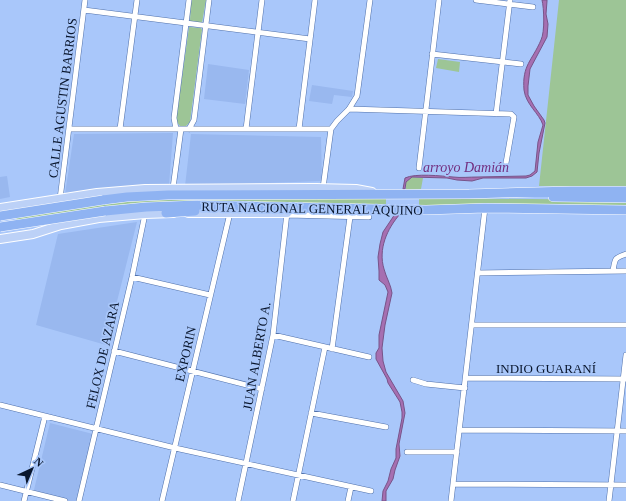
<svg xmlns="http://www.w3.org/2000/svg" width="626" height="501" font-family="'Times New Roman',serif">
	<rect width="100%" height="100%" fill="#a9c7fa"/>
	<path fill="#99b8ef" d="M208,64L249,70L245,104L204,99Z
		M312,85L353,91L352,97L334,95L332,104L309,101Z
		M173,133L169,185L65,194L74,134Z
		M191,134L321,137L322,181L185,186Z
		M7,176L10,197L0,199V177Z
		M137,222L106,345L36,325L58,234Z
		M50,423L93,434L76,501H55L33,494Z"/>
	<path fill="#9dc596" d="M191,0H206L202,23L190,21Z
		M559,0H626V187L539,186Z
		M189,27L201,28L202,30L190,122L186,126H180L176,121Z
		M438,59L460,62L459,72L436,68Z
		M412,177L423,178L421,189L406,190V182Z
		M386,197V206L17,222L16,216L146,199Z
		M419,198L626,200V206H419Z"/>
	<path fill="#a66fb1" stroke="#775489" d="M542,0H547V1L546,14L548,24L547,37L530,69L528,86V95L534,106L544,120L545,123L539,153L537,172L532,176L526,178H483L472,181L457,180L447,178L412,177L406,182L405,189H403L405,178C415,173 442,176 453,177C461,178 469,177 478,177L526,176L530,175L535,171L538,142L543,125C539,113 526,105 524,90C522,65 532,61 541,40C545,32 544,8 542,0Z
		M395,214H400C387,229 378,249 384,269C386,277 391,285 392,293L385,325L382,348L383,361L386,372L403,401L405,413L399,444L400,456L395,470L393,479L386,491V501H382L383,491L388,481L391,469L396,458V449L402,418V412L400,402L388,383L387,379L376,359V353L379,348V335L388,292L385,285L379,280V271L378,257L380,244L383,232Z"/>
	<g fill="none" stroke-linecap="round" stroke-linejoin="round">
		<g stroke="#5071ab" stroke-width="6">
			<path id="street" d="M476,0L533,7
				M84,10L310,39
				M432,54L521,64
				M349,109L511,114L514,117L506,163
				M496,114L510,0
				M69,129H331
				M120,129L137,0
				M176,129L174,118L189,0
				M189,129L194,120L209,0
				M246,129L262,0
				M299,129L315,0
				M419,168L439,0
				M173,188L181,129
				M323,188L331,129L337,121L349,109L357,96L370,0
				M60,199L85,0
				M287,215L369,217
				M613,271C615,259 614,258 626,254
				M478,273L626,271
				M132,277L210,295
				M472,325H626
				M273,335L369,357
				M332,349L350,217
				M114,351L262,389
				M466,378L626,379
				M413,380L426,384L465,388
				M0,405L175,448L371,491
				M311,413L386,427
				M460,430L626,431
				M407,452H457
				M453,484L626,485
				M0,485L65,501
				M24,501L45,416
				M79,501L132,277L145,214
				M162,501L230,213
				M238,501L273,335L287,213
				M293,501L325,347
				M348,501L351,487
				M451,501L485,208
				M609,501L626,355"/>
		</g>
		<g stroke="#fff" stroke-width="10">
			<path id="primary" d="M0,208L97,193L145,189L316,188L356,189L372,192
				M188,213H287
				M0,239L33,234L61,225L99,218L145,214L173,213"/>
		</g>
		<g stroke="#fff" stroke-width="10">
			<path id="highway" d="M553,197L626,198
				M103,200L127,197L168,195L469,194L571,191H626
				M105,211L146,207L197,205L426,210L485,208L626,210
				M166,213L195,211"/>
		</g>
		<use href="#street" stroke="#fff" stroke-width="5"/>
		<use href="#primary" stroke="#bcd1f7" stroke-width="8"/>
		<use href="#highway" stroke="#8fb3f2" stroke-width="9"/>
		<g stroke="#fff" stroke-width="10" stroke-linecap="butt">
			<path id="highway-bridge" d="M0,216L103,200
				M0,227L105,211"/>
		</g>
		<use href="#highway-bridge" stroke="#8fb3f2" stroke-width="9"/>
	</g>
	<g text-anchor="middle" stroke-width="3.5" stroke-linejoin="round" paint-order="stroke">
		<g font-size="13" fill="#08152c" stroke="#a9c7fa">
			<text transform="translate(62 98) rotate(-83)" y="5">CALLE AGUSTIN BARRIOS</text>
			<text transform="translate(312 208) rotate(1)" y="5">RUTA NACIONAL GENERAL AQUINO</text>
			<text transform="translate(185 354) rotate(-77)" y="5">EXPORIN</text>
			<text transform="translate(102 355) rotate(-77)" y="5">FELOX DE AZARA</text>
			<text transform="translate(256 356) rotate(-80)" y="5">JUAN ALBERTO A.</text>
			<text x="546" y="373">INDIO GUARANÍ</text>
		</g>
		<g font-size="14" font-style="italic" fill="#722e7f" stroke="#a9c7fa">
			<text x="466" y="172">arroyo Damián</text>
		</g>
	</g>
	<g transform="translate(32 469) rotate(44)" stroke="#a9c7fa" stroke-width="3" paint-order="stroke">
	<path d="M0-3L7 15L0 10L-7 15Z" fill="#08152c"/>
	<text y="-6" font-size="11" font-weight="bold" text-anchor="middle" fill="#08152c">N</text>
	</g>
</svg>
